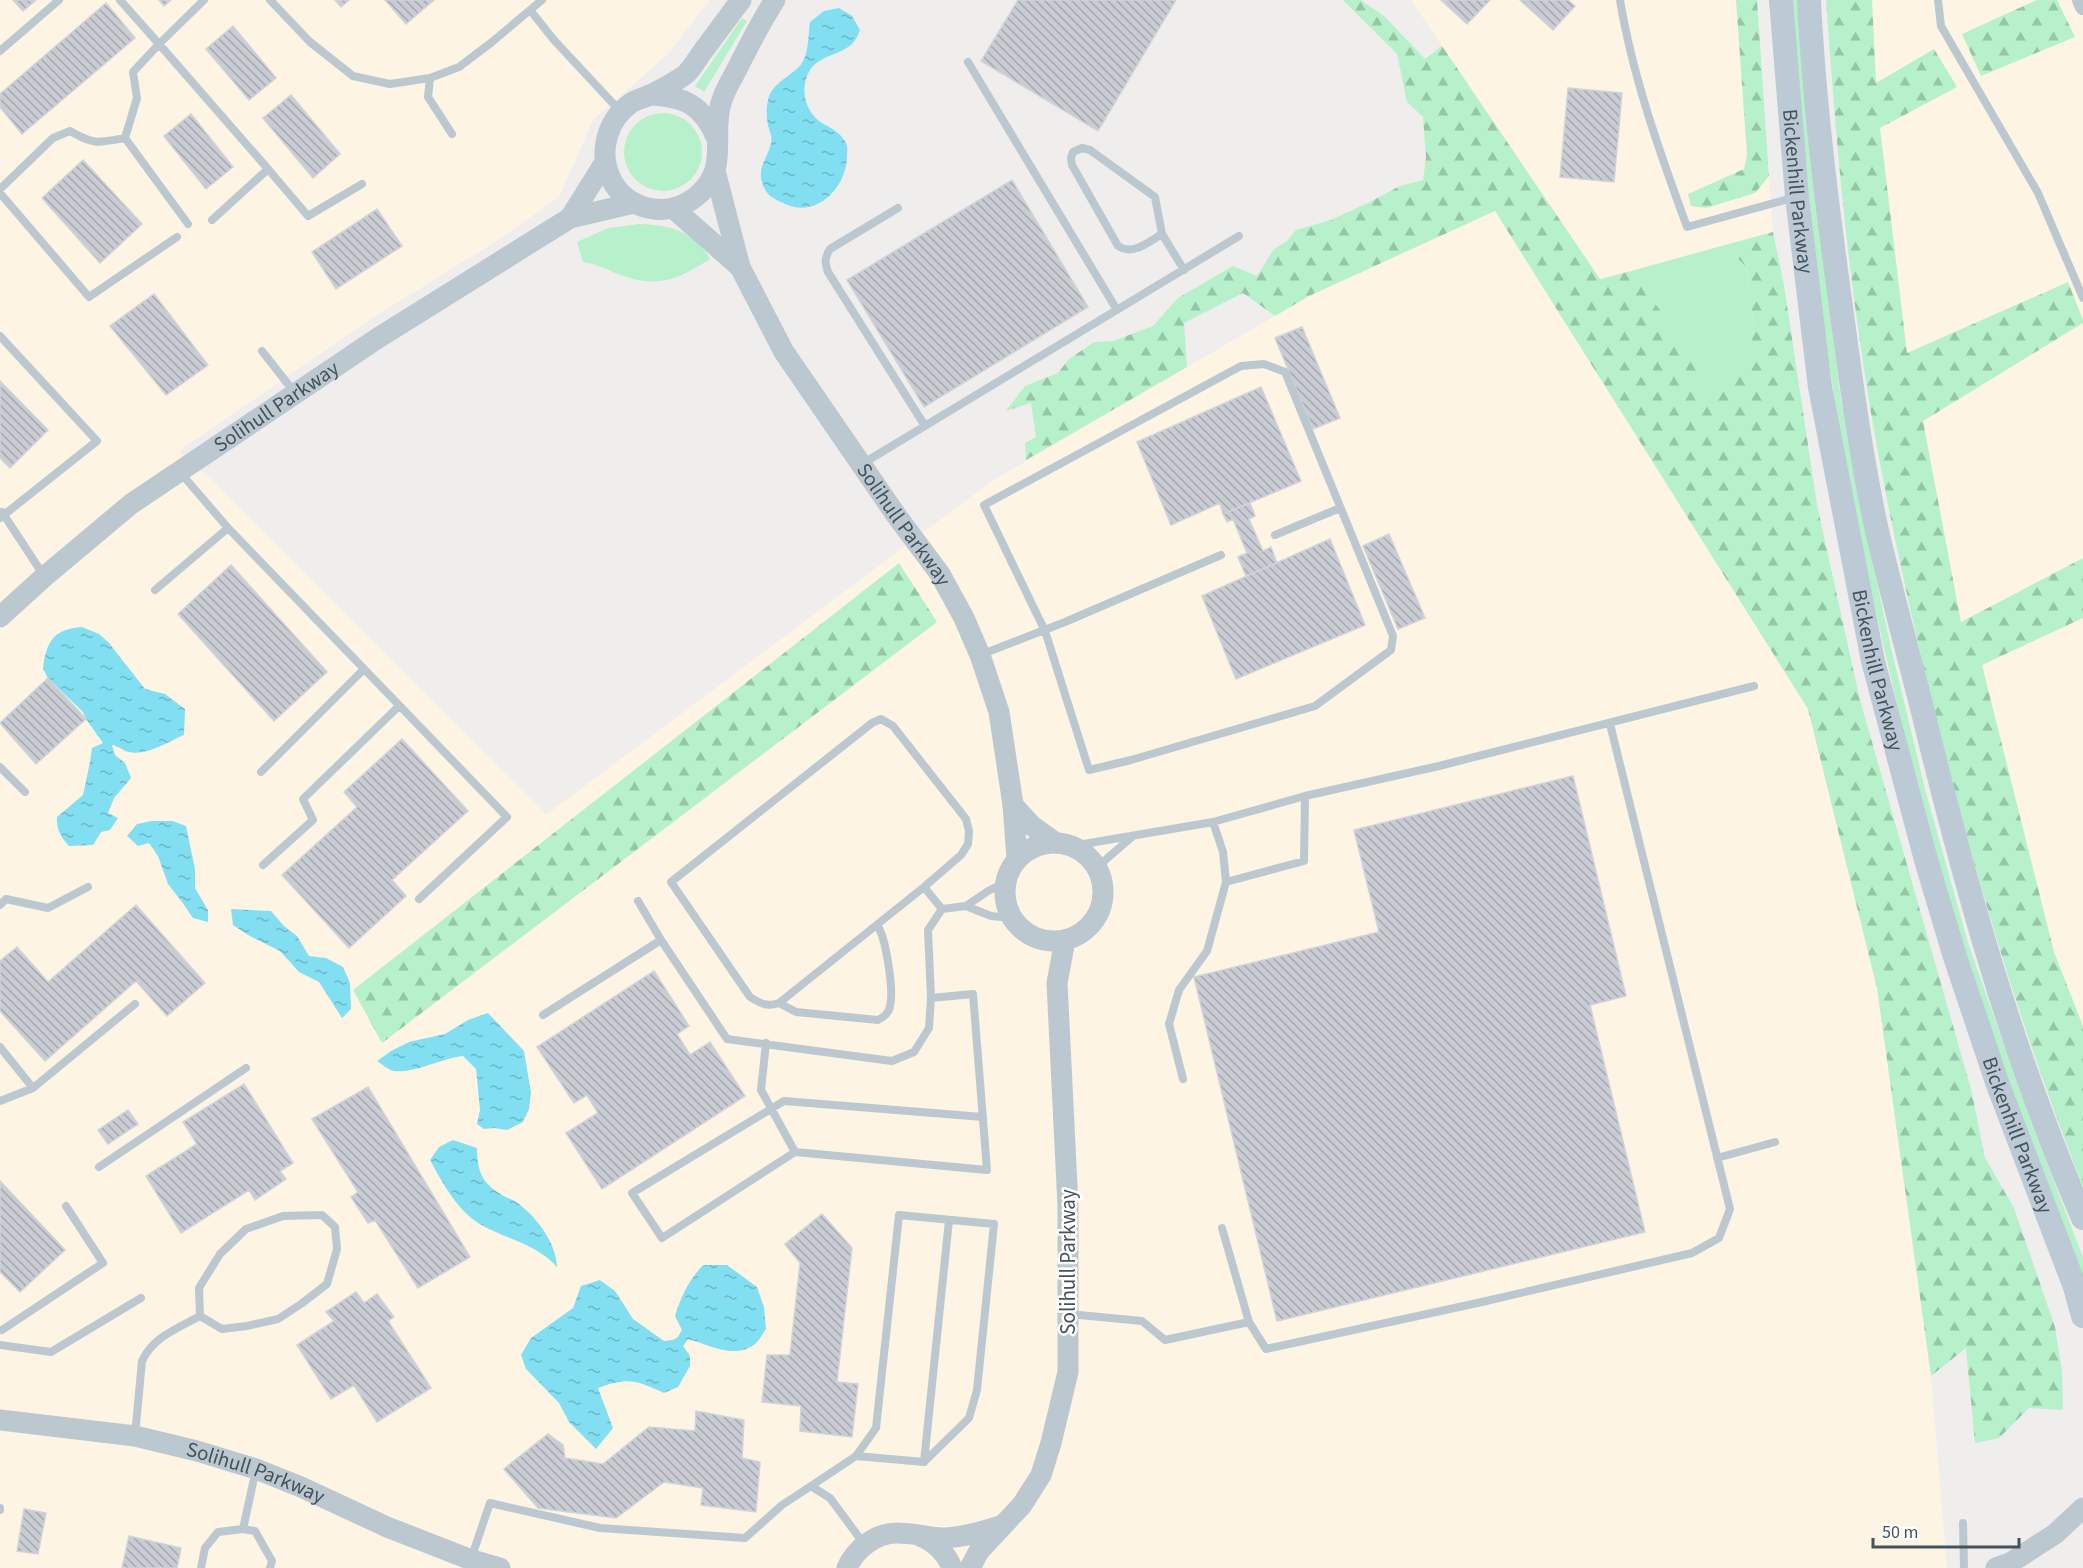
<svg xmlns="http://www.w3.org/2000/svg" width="2083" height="1568" font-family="'Source Sans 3',sans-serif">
	<defs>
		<pattern id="forest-firs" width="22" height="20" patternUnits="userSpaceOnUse" patternTransform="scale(1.5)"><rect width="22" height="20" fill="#b7f1cb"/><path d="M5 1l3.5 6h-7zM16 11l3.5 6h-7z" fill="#96c6a8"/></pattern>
		<pattern id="water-ripples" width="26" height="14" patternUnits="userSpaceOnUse" patternTransform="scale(1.5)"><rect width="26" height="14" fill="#82dff1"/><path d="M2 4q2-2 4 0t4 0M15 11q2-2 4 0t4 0" fill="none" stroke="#6cb7c6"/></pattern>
		<pattern id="building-back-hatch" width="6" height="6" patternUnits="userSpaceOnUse" patternTransform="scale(1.5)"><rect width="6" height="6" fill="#c9ccd2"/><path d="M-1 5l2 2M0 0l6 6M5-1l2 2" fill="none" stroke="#a5a8ae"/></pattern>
	</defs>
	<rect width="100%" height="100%" fill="#f0eded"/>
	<path fill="#fdf4e4" d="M0,0H710L667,55L593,120L559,197L498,240L374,317L179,451L219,487L546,815L992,481L1309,296L1495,210L1808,709L1877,988L1931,1376L1947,1568H0Z
		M1411,0H1757L1773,232L1600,280Z
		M1832,0H2083V1157L1978,822Z"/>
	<path fill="#b7f1cb" d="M1792,0H1799L1817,206L1840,393L1861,507L1891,648L1925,789L1968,943L2034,1130L2083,1257V1282C2040,1166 1994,1050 1957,932C1930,846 1909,757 1889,669C1867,574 1846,479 1832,383C1813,256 1802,128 1792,0Z
		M742,18L747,21L704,92L695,86Z
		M624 152a39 39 0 1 1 78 0a39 39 0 1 1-78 0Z
		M640,224C669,225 695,231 710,259C677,280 657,289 618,274C606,269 596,264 583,262L577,242L608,228Z
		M1725,245L1746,267L1754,329L1740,368L1715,398L1700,387L1695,355L1678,340L1663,314L1631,271Z"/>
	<path fill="url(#forest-firs)" d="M1343,0H1361L1384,16L1425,59L1442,46L1600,279L1631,271L1663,314L1678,340L1695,355L1703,367L1700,387L1715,398L1740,368L1754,329L1746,267L1725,245L1773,232L1784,285L1817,505L1860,700L1971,1089L1985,1158L2014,1208L2055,1327L2062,1371L2063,1410L2029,1408L1999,1438L1975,1443L1966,1348L1931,1376L1877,988L1808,709L1495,211L1309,296L1275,316L1243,293L1184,323L1187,367L1026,460L1025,443L1036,437L1031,403L1006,411L1025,386L1058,373L1068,360L1094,342L1113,341L1153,326L1178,298L1233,266L1257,276L1274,249L1287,241L1296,230L1331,220L1368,203L1400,186L1423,180L1426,158L1423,117L1407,102L1397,54Z
		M1736,0H1757L1769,176L1755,193L1706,208L1691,206L1688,194L1744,169L1747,155Z
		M1826,0H1872L1876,83L1934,49L1957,87L1880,128L1907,353L2068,282L2083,320V323L1923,421L1961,622L2083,558V618L1982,665L2054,952L2083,1026V1186C2015,1016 1964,838 1922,660C1897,553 1874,444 1859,335C1843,224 1834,112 1826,0Z
		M2037,0H2057L2075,37L1981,76L1962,34Z
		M899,563L937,622L382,1043L353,990Z"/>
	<path fill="url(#water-ripples)" d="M839,8L852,16L860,30C851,61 815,48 806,79C801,96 808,114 822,123C832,129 840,132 846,143C848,147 847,152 847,156C847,188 815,220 783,203C778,201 772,198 768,194C752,171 767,162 771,143C773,137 769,131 768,125C766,115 766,103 770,94C776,82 791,75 800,66C809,55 808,36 810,22L824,11Z
		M82,627L99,634L109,643L145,689L165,694L185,709L184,735C169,741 147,756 129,752C123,751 119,746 112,745L115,755L125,763L131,778L114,798L108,813L118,818L110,830L101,832L93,845L69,846C61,837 56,829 57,817L83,795L90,762L92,748L103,743L86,719L83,712L48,678L43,669C46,641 54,629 82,627Z
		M152,821H173L186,826L195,869V888L208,910V922L193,918L182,902L168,884L158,856L149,843L138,846L127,836L137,824Z
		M231,909L271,911L284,926L297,936L309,956L326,958L343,967L350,983L351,1009L342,1018L319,982L299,972L280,951L248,935L233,925Z
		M488,1013L524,1051L531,1093L529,1109L523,1122L507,1130L494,1128L484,1129L477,1124L480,1110L476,1069L463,1056C442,1058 413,1074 394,1071C388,1070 382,1064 377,1061L391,1051L409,1042L445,1034L468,1020Z
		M453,1140L477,1148C477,1171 482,1183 502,1195C507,1198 514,1200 519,1204C538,1219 556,1243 557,1267C537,1245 510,1240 485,1227C459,1214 443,1184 430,1160L439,1147Z
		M703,1265H727L757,1287L764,1307L766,1329C763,1333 759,1341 754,1345C733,1359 709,1345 688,1339L683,1346L690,1356V1366L678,1387L664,1393C636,1380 627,1377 598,1388L613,1428L596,1449L569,1422L559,1403L526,1369L521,1355L531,1338L573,1308L581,1286L600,1280L615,1291L633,1319L664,1341L673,1340L678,1337L682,1330L675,1316C681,1296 689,1280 703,1265Z"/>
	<path fill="url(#building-back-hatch)" stroke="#d0d3d9" stroke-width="1.5" d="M13,0H36L23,11Z
		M159,0H171L164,6Z
		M335,0H349L341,7Z
		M385,0H434L406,24Z
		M1018,0H1176L1098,131L981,61Z
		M1441,0H1490L1467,24Z
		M1520,0H1568L1575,6L1553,30Z
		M106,3L135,38L22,134L0,107V94Z
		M233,26L276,78L249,100L206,49Z
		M1568,88L1622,93L1614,182L1560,177Z
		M291,95L340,154L313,178L263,118Z
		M191,114L233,167L206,189L164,136Z
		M83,160L142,224L100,263L42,198Z
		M1012,180L1088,307L924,407L847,280Z
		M377,209L402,246L336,289L312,252Z
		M154,294L208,365L166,395L110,326Z
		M1302,327L1340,418L1313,429L1275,338Z
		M0,381L48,430L10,468L0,458Z
		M1261,387L1301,481L1223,514L1220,503L1171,525L1137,442Z
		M1250,503L1255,516L1249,519L1263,551L1271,547L1277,563L1246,576L1238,557L1247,553L1233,519L1227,522L1223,514Z
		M1389,534L1425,618L1398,629L1363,546Z
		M1330,539L1365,625L1236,679L1202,596Z
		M231,565L327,672L274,721L178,614Z
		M48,678L86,719L36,764L0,723Z
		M402,739L468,811L392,880L406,896L349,948L282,875L357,807L344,792Z
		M1573,776L1626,996L1590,1005L1645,1232L1277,1321L1194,977L1379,932L1354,830Z
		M136,905L205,983L167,1016L136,981L45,1061L0,1011V961L17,947L48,982Z
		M654,971L689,1026L677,1034L690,1055L710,1042L745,1096L602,1189L566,1133L598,1113L587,1095L574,1103L537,1047Z
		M244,1084L293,1163L280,1171L286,1179L255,1200L249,1190L181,1233L146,1176L197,1144L183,1122Z
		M368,1087L470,1257L418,1288L375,1220L368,1223L351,1197L358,1192L312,1119Z
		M128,1110L138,1124L108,1144L98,1130Z
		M0,1181L65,1250L20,1292L0,1272Z
		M822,1214L852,1248L837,1382L858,1384L852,1437L800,1431L801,1406L762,1402L767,1355H790L800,1263L785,1244Z
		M356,1292L364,1303L377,1294L394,1317L388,1321L431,1388L377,1422L354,1385L331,1399L297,1345L334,1321L326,1312Z
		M696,1411L744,1420L742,1458L760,1462L756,1512L701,1505L703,1488L664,1482L616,1518L538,1508L504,1469L548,1434L563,1445L565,1458L603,1464L649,1427L695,1431Z
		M24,1509L46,1513L38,1554L17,1551Z
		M129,1536L181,1548L177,1568H122Z"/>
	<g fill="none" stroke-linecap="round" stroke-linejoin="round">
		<path stroke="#bcc8d0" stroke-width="8" d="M120,0L159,44L133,72L137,98L125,138
			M204,0L159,44L268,169L212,220
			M270,0L310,42L353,76L390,84L430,78L459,67L492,42L542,0
			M1620,0C1633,78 1660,153 1687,227L1796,197
			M1938,0L1941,26L2038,193L2083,298
			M530,10L554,40L620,111
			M0,51L59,0
			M968,62L1117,310
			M430,78L428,97L452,134
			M268,169L308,216L362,184
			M0,189L53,138L70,131C94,145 98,143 125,138L188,224
			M0,193L89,297L177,237
			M898,208L830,249C824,258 825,263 828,272L925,426
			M1162,234L1155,197L1090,150L1082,148L1073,152L1071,158L1072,165L1118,246C1133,256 1148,242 1162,234L1184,270
			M0,336L97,441L0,518
			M262,351L295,393
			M1264,364L1285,372L1393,636L1391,650L1315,706L1131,760L1089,770L1045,631L984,505L1241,366Z
			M862,464L1239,236
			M179,471L228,528L507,817L419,899
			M2,512L44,576
			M1275,535L1340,508
			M155,590L228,528
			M980,655L1065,622L1221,555
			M881,719L893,726L966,819L969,831L968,844L961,855L924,887L779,1003C767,1007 761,1004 750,997L671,882L872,723Z
			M0,767L25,792
			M261,772L364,669
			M1072,846L1213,822L1305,796L1439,766L1754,686
			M263,865L313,820L303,799L399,706
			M1096,868L1133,836
			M1226,882L1304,861L1305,796
			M924,887L942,909
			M638,901L661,940L727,1039L892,1061L914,1052L929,1028L931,998L928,930L942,909L966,906L991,916L1012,918
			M0,905L6,899L48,908L88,887
			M966,906L988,891L1006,882
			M931,998L973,994L987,1170L795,1152L662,1238L632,1193L784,1101L983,1117
			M779,1003L796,1012L878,1020C884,1017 889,1013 890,1006C894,991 886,937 877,925
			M543,1015L661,940
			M766,1043L761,1090L795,1152
			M0,1047L33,1088
			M1183,1079L1169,1024L1179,990L1207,951L1226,882L1223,852L1213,822
			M0,1101L33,1088L135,1004
			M1717,1158L1775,1142
			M99,1167L246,1068
			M322,1215L335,1227L337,1249L327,1284L301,1304L278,1319L247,1326L222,1329L200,1316L199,1288L220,1254L246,1229L283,1216Z
			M1222,1228L1249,1322
			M1069,1314L1142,1321L1165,1340L1249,1322L1266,1349L1482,1302L1692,1253L1719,1238L1730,1209L1610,724
			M2,1330L103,1263L66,1206
			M0,1345L51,1352L141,1298
			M135,1435L142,1361C153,1337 178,1328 200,1316
			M924,1462L949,1220
			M811,1486L856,1456L876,1428L899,1215L994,1224L977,1390L969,1418L924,1462L856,1456
			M0,1508V1510
			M1963,1523L1964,1568
			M243,1529L256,1469
			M471,1559L490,1503L600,1528L745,1538L782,1505L811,1486L830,1498L864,1544
			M201,1568L205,1548L218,1532L243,1529L255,1531L272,1561L270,1568"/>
		<path stroke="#bcc8d0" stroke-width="16" d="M2080,0L2083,7"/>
		<g stroke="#bcc8d0" stroke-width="21">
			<path d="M741,0C728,17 716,34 703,51C698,58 693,67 687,73C678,81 658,91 648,96C642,98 636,100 631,103C607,120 598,152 611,179C619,196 636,207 654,209C684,213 715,189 717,158C719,139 715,118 722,100C725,90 731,81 736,71C748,47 760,23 775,0"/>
			<path d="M649,95C684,96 703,105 717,139"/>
			<path id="s1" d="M715,171L740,267L784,352L896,515L940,574L964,618L980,655L999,712L1013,805L1017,859"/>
			<path d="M673,208L740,267"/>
			<path d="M570,218L605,162"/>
			<path id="s2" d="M0,617L44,577L131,504L378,338L570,218L634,203"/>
			<path d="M1013,805L1031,825L1056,843"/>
			<circle cx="1054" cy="892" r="49"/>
			<path id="s3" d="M0,1420L135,1436L197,1451L256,1469L301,1487L387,1527L469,1559L500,1568"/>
			<path d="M920,1536C934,1541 947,1554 952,1568"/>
			<path d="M847,1568C855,1549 877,1532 898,1533C914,1533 930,1538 945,1538C965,1537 982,1532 1000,1526"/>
			<path d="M970,1568L979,1551L1022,1505L1041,1475L1051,1443L1068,1372V1206L1057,983L1065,940"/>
			<path d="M1996,1568L2010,1563L2055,1534L2083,1508"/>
		</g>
		<g stroke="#bccad6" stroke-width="24">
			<path id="s4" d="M1781,0L1797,197L1820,387L1873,661L1926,860L1955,957L1998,1085L2075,1287L2083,1316"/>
			<path d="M1809,0C1814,103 1827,205 1841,307C1851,382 1861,457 1877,531C1891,590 1907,649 1922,708C1964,881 2012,1055 2083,1218"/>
		</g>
	</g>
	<g text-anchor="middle" stroke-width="5" stroke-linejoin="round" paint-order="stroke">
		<g font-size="21" fill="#44525c" stroke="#fff">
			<text dy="7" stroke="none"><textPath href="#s4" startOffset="192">Bickenhill Parkway</textPath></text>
			<text dy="7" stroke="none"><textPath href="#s2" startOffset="348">Solihull Parkway</textPath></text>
			<text dy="7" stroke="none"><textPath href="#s1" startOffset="405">Solihull Parkway</textPath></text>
			<text dy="7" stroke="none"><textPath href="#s4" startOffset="678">Bickenhill Parkway</textPath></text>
			<text dy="7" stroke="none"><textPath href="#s4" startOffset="1164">Bickenhill Parkway</textPath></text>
			<text transform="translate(1068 1262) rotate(-90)" y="7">Solihull Parkway</text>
			<text dy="7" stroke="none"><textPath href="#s3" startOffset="262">Solihull Parkway</textPath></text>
		</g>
	</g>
	<path d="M1873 1538v9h146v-9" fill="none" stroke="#44525c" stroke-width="3"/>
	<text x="1882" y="1538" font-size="18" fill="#44525c" stroke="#ffffff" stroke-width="4.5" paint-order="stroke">50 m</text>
</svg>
